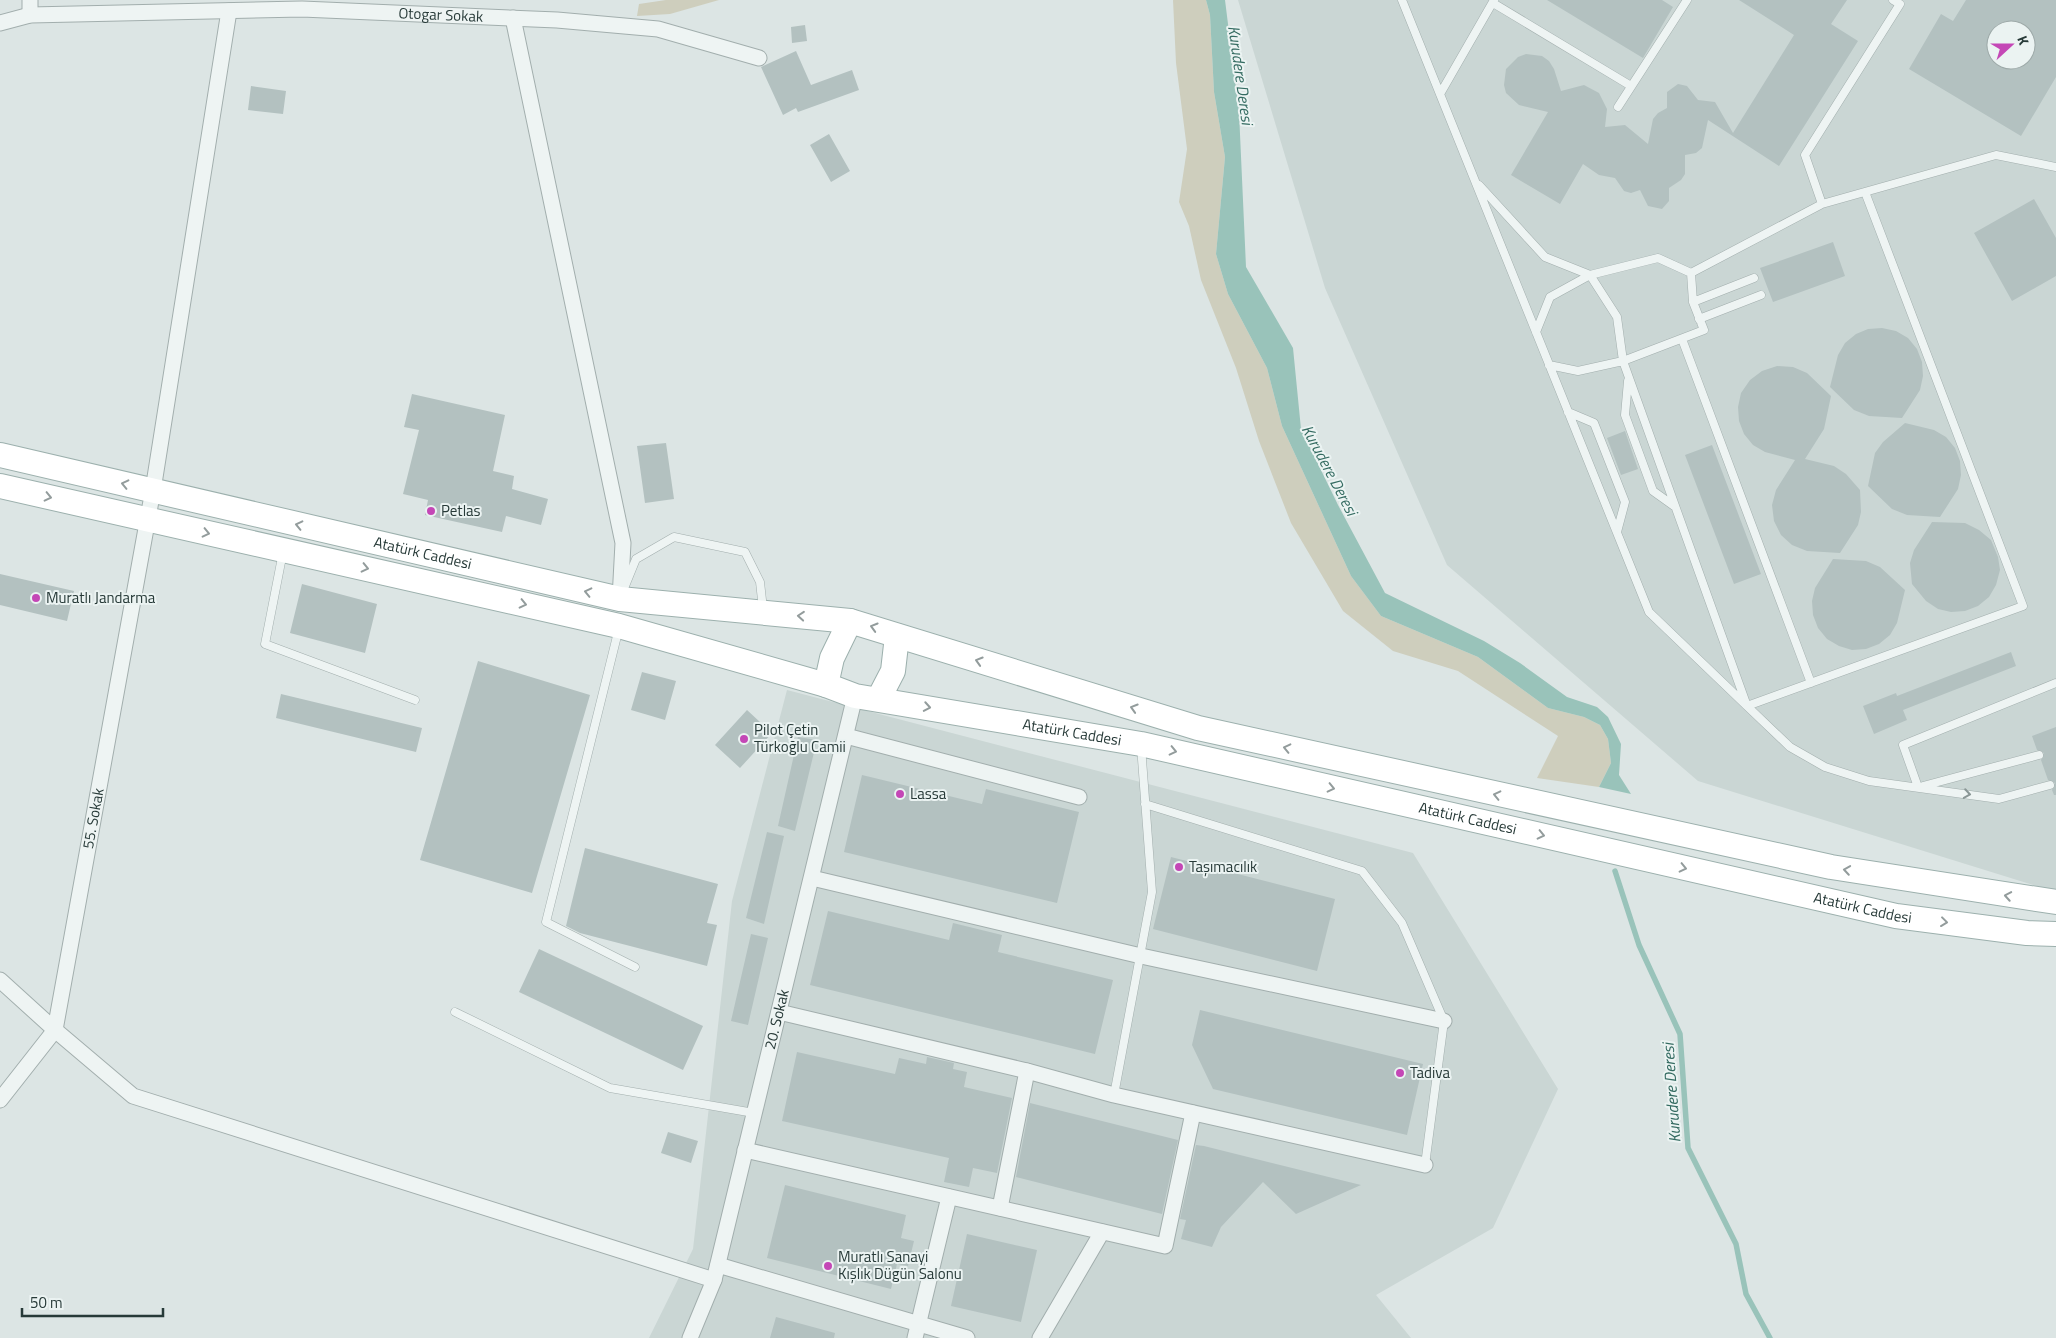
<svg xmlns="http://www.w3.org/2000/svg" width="2056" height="1338" font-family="'Titillium Web',sans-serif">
	<rect width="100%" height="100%" fill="#dce5e4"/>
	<path fill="#cad6d4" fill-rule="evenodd" d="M1238,0H2056V892L1698,781L1447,565L1325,288ZM1996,30H2026V60H1996Z
		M787,690L1413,853L1558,1089L1493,1228L1376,1295L1411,1338H649L693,1249L732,901Z"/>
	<path fill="#cecebd" d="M666,0H719L670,14L637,16L639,4Z
		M1173,0H1206L1210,15L1214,92L1225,157L1216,254L1228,294L1267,368L1282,426L1351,576L1381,616L1478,657L1548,708L1584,717L1600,725L1608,739L1611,763L1599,787L1537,778L1558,736L1458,671L1393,651L1343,611L1291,523L1259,441L1236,368L1201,280L1189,226L1179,202L1187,149L1176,63Z"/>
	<path fill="#99c3ba" d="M1206,0H1225L1239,112L1246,267L1293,348L1301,429L1338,505L1385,593L1484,641L1520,663L1567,697L1597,707L1608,717L1621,744L1619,775L1631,794L1599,787L1611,763L1608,739L1600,725L1584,717L1548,708L1478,657L1381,616L1351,576L1282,426L1267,368L1228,294L1216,254L1225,157L1214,92L1210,15Z"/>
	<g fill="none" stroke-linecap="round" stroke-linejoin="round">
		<path stroke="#99c3ba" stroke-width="5.5" d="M1615,871L1639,945L1680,1034L1688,1148L1736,1244L1746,1294L1770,1338"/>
	</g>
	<path fill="#b3c1c0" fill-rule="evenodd" d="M1547,0H1662L1673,7L1643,58Z
		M1739,0H1847L1831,24L1858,41L1779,166L1708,120L1702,148L1696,153L1685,155V174L1681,180L1669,188V201L1662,209L1648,206L1640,190L1631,193L1624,191L1615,178L1599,175L1583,164L1560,204L1511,175L1548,112L1519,105L1506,93L1504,85L1506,69L1518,57L1526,54L1542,56L1549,61L1554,69L1561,91L1584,85L1599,93L1607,109L1605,127L1625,125L1648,144L1653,119L1658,113L1667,108V92L1678,84L1687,86L1698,100L1715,102L1733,133L1794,35Z
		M1966,0H2056V77L2021,136L1909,69L1941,14L1953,21ZM1996,30H2026V60H1996Z
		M805,25L807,41L792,43L791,27Z
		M796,51L811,85L852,70L859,90L798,112L796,108L783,115L761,67Z
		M251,86L286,91L283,114L248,110Z
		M829,134L850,171L831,182L810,145Z
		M2034,199L2056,238V276L2012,301L1974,233Z
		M1833,242L1845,276L1773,302L1760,268Z
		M1882,328L1896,331L1908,338L1917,349L1922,362L1923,376L1920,390L1902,418L1869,416L1854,410L1830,387L1838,355L1845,343L1856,334L1868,329Z
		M1777,366L1793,367L1807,373L1831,396L1824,429L1805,459L1834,466L1846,474L1860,490L1861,512L1858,525L1840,553L1807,551L1792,545L1781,535L1774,521L1772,505L1776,490L1795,460L1765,452L1753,445L1744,434L1739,421L1738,407L1741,393L1750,380L1762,371Z
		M412,394L505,415L493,471L514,476L512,489L548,499L541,525L506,516L502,532L425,515L428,500L403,494L419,430L404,427Z
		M1905,423L1934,430L1946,437L1955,448L1960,461L1961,475L1958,489L1940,517L1907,515L1892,509L1868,486L1875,453L1883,442Z
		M1625,431L1638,469L1621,475L1607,438Z
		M666,443L674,499L645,503L637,446Z
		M1712,445L1761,574L1734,584L1685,455Z
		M1932,522L1965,523L1979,530L1991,540L1998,557L2000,570L1996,585L1989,597L1978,606L1965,611L1951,612L1938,609L1926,601L1912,584L1910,563L1914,550Z
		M1833,559L1866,561L1880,567L1905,590L1897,623L1890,635L1879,644L1866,649L1852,650L1839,646L1827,639L1818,628L1813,615L1812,601L1815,588Z
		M0,574L74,591L67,621L0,605Z
		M302,584L377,604L365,653L290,633Z
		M2011,652L2016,666L1903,710L1907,720L1874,734L1863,706L1896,693L1897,696Z
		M478,661L590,695L532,893L420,860Z
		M642,672L676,681L665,720L631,710Z
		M281,694L422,728L416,752L276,718Z
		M747,710L772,733L740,768L715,745Z
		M2056,727V795H2054L2052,790L2055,783L2048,780L2041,760L2044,753L2037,750L2032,736Z
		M798,737L817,740L795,831L778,826Z
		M862,775L982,804L986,789L1079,812L1057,903L844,852Z
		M767,832L784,836L764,924L746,918Z
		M585,848L718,884L707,923L717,925L707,966L580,933L566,926Z
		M1171,857L1335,899L1317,971L1153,929Z
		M828,911L949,940L953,923L1002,935L998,952L1113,980L1095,1054L810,985Z
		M751,934L768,938L748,1025L731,1021Z
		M539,949L703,1026L683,1070L519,992Z
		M1200,1010L1423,1064L1407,1135L1213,1089L1192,1045Z
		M797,1052L895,1074L899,1058L926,1064L927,1057L954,1063L953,1069L967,1072L964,1087L1012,1098L997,1173L973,1168L969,1187L944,1182L949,1158L782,1121Z
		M1030,1103L1178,1140L1162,1214L1016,1177Z
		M668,1132L698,1141L691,1163L661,1153Z
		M1196,1145L1204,1146L1361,1185L1296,1214L1263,1182L1221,1227L1212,1247L1181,1239L1186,1220L1180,1219Z
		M785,1185L906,1215L901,1238L914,1241L908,1266L897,1264L891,1289L767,1258Z
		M967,1234L1037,1250L1021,1322L951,1306Z
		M776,1317L835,1333L834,1338H770Z"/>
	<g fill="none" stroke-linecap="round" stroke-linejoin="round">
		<g stroke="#a2aead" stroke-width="9">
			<path id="lane" d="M1402,0L1649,612L1747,706L2023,606L1865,192
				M1493,3L1631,86
				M1440,94L1494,0
				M1618,107L1687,0
				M1479,185L1545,257L1590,275L1617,317L1623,361L1747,706L1790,747L1825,767L1869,781L1999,799L2050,785
				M1822,204L1805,155L1900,4L1893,0
				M1691,273L1822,204L1996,155L2056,167
				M1693,302L1754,278
				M1699,319L1761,295
				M1536,332L1550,297L1590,275L1658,258L1691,273L1693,302L1704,330L1623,361L1578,371L1549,365
				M1682,339L1811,683
				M1628,381L1625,415L1653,491L1674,506
				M1568,412L1594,423L1625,502L1617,532
				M283,552L265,644L415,700
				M625,586L636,559L674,537L745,552L760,582L763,609
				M619,628L546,922L635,967
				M1923,786L2039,755
				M1918,787L1903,745L2056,683
				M1145,804L1362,871L1402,923L1444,1021L1425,1165
				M455,1012L610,1088L754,1113
				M1114,1095L1152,892L1141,746"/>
		</g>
		<g stroke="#a2aead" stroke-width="17">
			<g id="street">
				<path d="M30,15V0"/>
				<path d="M513,18L623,543L620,599"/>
				<path id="s1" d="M0,23L30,15L302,9L557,20L658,29L759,58"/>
				<path d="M846,736L1079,797"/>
				<path d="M812,878L1141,956L1444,1021"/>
				<path d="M0,980L55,1030L133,1096L714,1280"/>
				<path d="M779,1012L1027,1071L1114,1095L1425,1165"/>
				<path id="s2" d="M0,1100L55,1030L153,490L229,11"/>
				<path d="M745,1150L1165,1246L1193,1113"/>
				<path d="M1000,1208L1027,1071"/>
				<path d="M718,1265L967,1338"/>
				<path id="s3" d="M690,1338L714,1280L855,696"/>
				<path d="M915,1338L949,1197"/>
				<path d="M1040,1338L1102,1232"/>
			</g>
		</g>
		<g stroke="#9cb0ad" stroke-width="26">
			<g id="primary">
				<path id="s4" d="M0,455L620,599L850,621L1198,728L1831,867L2056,902"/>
				<path id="s5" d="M0,486L619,626L826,685L855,696L1141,744L1896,916L2027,933L2056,934"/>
				<path d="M826,685L832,658L850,621"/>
				<path d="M879,698L893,671L897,636"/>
			</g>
		</g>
		<use href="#lane" stroke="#eef4f3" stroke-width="8"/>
		<use href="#street" stroke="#eef4f3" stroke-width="15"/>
		<use href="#primary" stroke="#fff" stroke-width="24"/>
	</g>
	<defs><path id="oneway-chevron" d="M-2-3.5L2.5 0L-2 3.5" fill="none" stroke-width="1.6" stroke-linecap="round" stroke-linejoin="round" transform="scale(1.25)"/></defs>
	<g stroke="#939c9c">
		<use href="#oneway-chevron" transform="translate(125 484) rotate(-167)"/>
		<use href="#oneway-chevron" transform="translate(48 497) rotate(13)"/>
		<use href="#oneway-chevron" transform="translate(299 525) rotate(-167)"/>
		<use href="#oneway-chevron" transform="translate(206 533) rotate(13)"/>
		<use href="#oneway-chevron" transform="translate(365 568) rotate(13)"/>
		<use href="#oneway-chevron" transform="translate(588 592) rotate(-167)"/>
		<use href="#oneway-chevron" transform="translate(523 604) rotate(13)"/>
		<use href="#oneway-chevron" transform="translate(801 616) rotate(-175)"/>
		<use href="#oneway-chevron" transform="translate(874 627) rotate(-164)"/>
		<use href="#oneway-chevron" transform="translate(979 661) rotate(-163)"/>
		<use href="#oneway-chevron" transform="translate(927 707) rotate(10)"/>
		<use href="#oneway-chevron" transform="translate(1134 708) rotate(-163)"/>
		<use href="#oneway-chevron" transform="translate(1287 748) rotate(-167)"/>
		<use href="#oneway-chevron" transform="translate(1173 751) rotate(13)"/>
		<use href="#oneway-chevron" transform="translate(1331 788) rotate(13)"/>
		<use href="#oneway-chevron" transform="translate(1497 795) rotate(-167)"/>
		<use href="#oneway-chevron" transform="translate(1541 835) rotate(13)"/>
		<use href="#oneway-chevron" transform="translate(1683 868) rotate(13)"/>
		<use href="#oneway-chevron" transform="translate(1847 870) rotate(-171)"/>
		<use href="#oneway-chevron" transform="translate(2008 896) rotate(-170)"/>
		<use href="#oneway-chevron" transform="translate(1944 922) rotate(7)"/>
	</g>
	<use stroke="#8a9796" href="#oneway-chevron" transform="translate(1967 794) rotate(9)"/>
	<g fill="#c447b6" stroke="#ebf3f2" stroke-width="2">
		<circle cx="431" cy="511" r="5"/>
		<circle cx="36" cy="598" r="5"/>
		<circle cx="744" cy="739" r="5"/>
		<circle cx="900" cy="794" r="5"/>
		<circle cx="1179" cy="867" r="5"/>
		<circle cx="1400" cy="1073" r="5"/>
		<circle cx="828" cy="1266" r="5"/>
	</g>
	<g text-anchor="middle" stroke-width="4" stroke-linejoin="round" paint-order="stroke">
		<g font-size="15" fill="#273a38" stroke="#ebf3f2">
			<text dy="5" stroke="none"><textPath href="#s1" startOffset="442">Otogar Sokak</textPath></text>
			<text dy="5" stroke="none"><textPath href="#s4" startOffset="434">Atatürk Caddesi</textPath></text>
			<text dy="5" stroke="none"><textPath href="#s5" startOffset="1101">Atatürk Caddesi</textPath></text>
			<text dy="5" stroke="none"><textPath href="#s2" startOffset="304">55. Sokak</textPath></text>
			<text dy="5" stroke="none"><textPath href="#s5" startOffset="1506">Atatürk Caddesi</textPath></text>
			<text dy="5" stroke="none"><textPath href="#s5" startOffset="1911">Atatürk Caddesi</textPath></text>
			<text dy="5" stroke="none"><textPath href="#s3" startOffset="331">20. Sokak</textPath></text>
		</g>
		<g font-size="15" fill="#273a38" stroke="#ebf3f2" text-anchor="start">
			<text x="441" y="516">Petlas</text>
			<text x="46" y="603">Muratlı Jandarma</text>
			<text x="754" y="735">Pilot Çetin<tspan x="754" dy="17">Türkoğlu Camii</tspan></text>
			<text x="910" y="799">Lassa</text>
			<text x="1189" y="872">Taşımacılık</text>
			<text x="1410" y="1078">Tadiva</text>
			<text x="838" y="1262">Muratlı Sanayi<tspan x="838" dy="17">Kışlık Dügün Salonu</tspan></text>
		</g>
		<g font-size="16" font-style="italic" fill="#346b61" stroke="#ebf3f2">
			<text transform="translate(1241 75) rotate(82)" y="6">Kurudere Deresi</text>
			<text transform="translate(1330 470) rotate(62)" y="6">Kurudere Deresi</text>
			<text transform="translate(1671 1093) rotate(-94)" y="6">Kurudere Deresi</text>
		</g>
	</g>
	<g transform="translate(2011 45) rotate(69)"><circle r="24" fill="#ebf3f2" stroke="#9da9a8"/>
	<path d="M0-4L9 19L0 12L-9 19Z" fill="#c447b6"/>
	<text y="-8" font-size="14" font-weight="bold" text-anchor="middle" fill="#273a38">K</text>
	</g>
	<path d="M22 1308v8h141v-8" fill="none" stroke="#273a38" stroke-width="2.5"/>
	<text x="30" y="1308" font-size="15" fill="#273a38" stroke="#ebf3f2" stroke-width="4" paint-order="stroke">50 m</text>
</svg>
